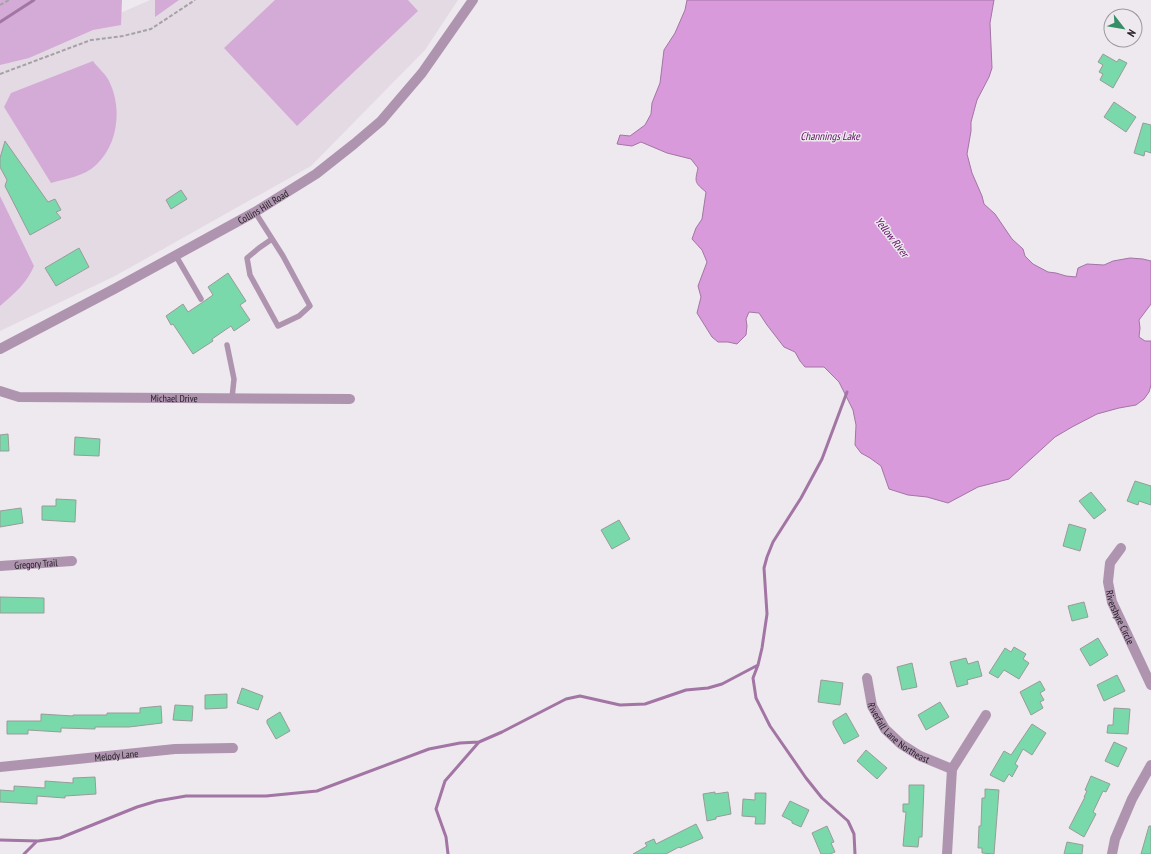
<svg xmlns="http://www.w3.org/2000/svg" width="1151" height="854" font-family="'PT Sans Narrow',sans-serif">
	<rect width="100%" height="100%" fill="#eee9ee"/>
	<path fill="#e4dae4" d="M150,0H458L425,50L311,166L115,276L0,331V50L27,54Z"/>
	<path fill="#d4abd6" d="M0,0H122L121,25L93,30L29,58L0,65Z
		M155,0H179L155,17Z
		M275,0H408L418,11L297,126L224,48Z
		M93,61C98,68 107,75 110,83C122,109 118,145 96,165C85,176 65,179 51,183L4,107L11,93Z
		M0,196L34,266C27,283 14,294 0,306Z"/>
	<path fill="#d99adc" stroke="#a275a4" d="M687,0H994L990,23L992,68L989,77L977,100L971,122V131L967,154L972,173L982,196L984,204L995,214L1012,239L1023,249L1025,256L1033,264L1048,272L1056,273L1066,276L1076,277L1078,268L1087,264L1104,265L1113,261L1130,258L1143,259L1151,261V304L1139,320L1140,328L1139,337L1145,341H1151V385L1149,392L1144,399L1136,405L1119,408L1097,414L1072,427L1055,437L1009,479L978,487L948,503L927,497L908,495L889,489L881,466L870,458L861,453L855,445L856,425L853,410L839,382L824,367H805L800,361L795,352L784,347L767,325L759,313L749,312L746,319L747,326L746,335L737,344L728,342H718L712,337L697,313L701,297L698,286L707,262L702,250L692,239L696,228L702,219L706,192C694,182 695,182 698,168L691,159L667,153L641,142L632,146L617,144L620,135L630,136L645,125L651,114L652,103L660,83L664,50L675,33L685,10Z"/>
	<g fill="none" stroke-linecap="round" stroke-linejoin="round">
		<path stroke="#a275a4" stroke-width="3" d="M0,22L34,0
			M847,392L822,459L801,498L773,542L767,557L764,568L767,614L762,648L758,665L753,678L756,698L770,726L806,778L822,798L848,821L854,834L855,854
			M0,840L38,841L60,838L137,807L157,801L186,796H266L317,791L429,749L460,743L479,742L502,732L566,699L580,696L620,705L645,704L686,690L708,688L722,684L758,665
			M24,854L37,841
			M448,854L446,837L436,809L445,781L479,742"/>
	</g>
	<path fill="#79d9aa" stroke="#979c99" d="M1103,54L1117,62L1119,59L1127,63L1113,88L1100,80L1103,74L1099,72L1103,65L1098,62Z
		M1114,102L1136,117L1126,132L1104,117Z
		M1143,123L1151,125V153L1145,151L1144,156L1134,153Z
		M5,141L48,202L55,199L61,210L56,212L61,218L30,235L5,186L7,180L0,167V158Z
		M181,190L187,199L171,209L166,200Z
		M79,248L89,267L56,286L45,268Z
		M228,273L246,301L240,305L250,320L234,331L231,326L212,339L213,341L193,354L173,324L171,325L166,316L183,304L188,312L203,302L213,295L208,287Z
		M8,434L9,451H0V435Z
		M75,437L100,439L99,456L74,455Z
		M1135,481L1151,486V505L1139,501L1138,505L1127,501Z
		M1091,492L1106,510L1094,519L1079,501Z
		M56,499L76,500L75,522L42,520V506H56Z
		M21,508L23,523L0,527V511Z
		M619,520L630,539L612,549L601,530Z
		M1069,524L1086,529L1080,551L1063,546Z
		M0,597L44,598V613H0Z
		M1084,602L1088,617L1072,621L1068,606Z
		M1098,638L1108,655L1090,666L1080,649Z
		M1014,647L1026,654L1023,659L1029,663L1019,679L1004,670L998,678L989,673L1005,648L1011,652Z
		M966,658L968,664L978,661L982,676L967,680L968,684L957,687L950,662Z
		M912,663L917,687L902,690L897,667Z
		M1117,675L1125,691L1104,701L1097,685Z
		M821,680L843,683L840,705L818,702Z
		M1040,681L1045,690L1040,693L1044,700L1040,702L1043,708L1031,715L1020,692Z
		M242,688L263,696L258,710L237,703Z
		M227,694V708L205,709V695Z
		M940,702L949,717L926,730L918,715Z
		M175,705L193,706L192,721L173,720Z
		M161,706L162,723L129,727H95V729L61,728V732L28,730V734H7V721H41V714L73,716V715H107V713H140V708Z
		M1114,708L1130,709L1128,734L1107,733L1108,725H1113Z
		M280,712L290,731L276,739L267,723V720Z
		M846,713L859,736L844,744L833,724V721Z
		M1032,724L1046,733L1032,755L1023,749L1015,764L1018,766L1012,777L1009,774L1004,782L990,775L1004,751L1011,755Z
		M1114,742L1127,748L1118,767L1105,761Z
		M866,750L887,768L877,779L857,761Z
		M1091,776L1110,784L1106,792L1103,791L1093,812L1096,814L1084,837L1069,828L1085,797H1084L1087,791L1085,790Z
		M95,777L96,794L65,796V798L37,796V804L0,802V790L14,791V786L45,788V781L73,783V778Z
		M909,785H924L922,837H919L918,847L903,846L906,812H903V804H909Z
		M985,789L999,790L994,854L982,853V848H978L979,826H981L982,798H985Z
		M715,792V794L728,792L731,814L716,817V819L707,821L703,794Z
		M755,793H766L765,824H755L756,817L742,816L743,799L755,800Z
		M790,801L809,810L801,827L792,823V821L782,816Z
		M696,824L703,838L680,848L679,847L666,854H633L647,846L645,843L654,839L656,844Z
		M827,826L834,842L831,843L835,852L830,854H821L812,833Z
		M1149,826H1151V854H1141Z
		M1067,842L1083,845L1082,854H1064Z"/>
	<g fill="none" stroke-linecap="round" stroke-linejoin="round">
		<path stroke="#a5a1a5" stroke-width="2" stroke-dasharray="4 2" stroke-linecap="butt" d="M0,5L9,0
			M0,74L91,40L123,36L151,29L195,0"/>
		<path stroke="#af94b0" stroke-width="5.5" d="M255,212L283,256L310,306L299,316L278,326L250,275L247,258L259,248L272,239
			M176,256L201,299
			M227,345L234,379L232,398"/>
		<g stroke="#af94b0" stroke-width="10">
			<path id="s1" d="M0,391L19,397L350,399"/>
			<path id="s2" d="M1121,548L1110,563L1108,582L1112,602L1151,685"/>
			<path id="s3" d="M0,566L72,561"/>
			<path id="s4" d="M867,678L872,706L885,729L901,744L920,756L952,769"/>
			<path id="s5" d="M0,767L175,749L233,748"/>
			<path d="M947,854L952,769L986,715"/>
			<path d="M1112,854L1115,839L1132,799L1151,765"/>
		</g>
		<path stroke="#af94b0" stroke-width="10" id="s6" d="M0,349L116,288L255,212L316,174L354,144L381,121L422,73L473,0"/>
	</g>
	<g text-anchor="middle" stroke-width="3" stroke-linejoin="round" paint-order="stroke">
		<g font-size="10" fill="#222022" stroke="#eee9ee">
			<text dy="4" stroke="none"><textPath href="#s6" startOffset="299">Collins Hill Road</textPath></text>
			<text dy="4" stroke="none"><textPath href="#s1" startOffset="175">Michael Drive</textPath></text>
			<text dy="4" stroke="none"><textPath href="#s3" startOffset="36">Gregory Trail</textPath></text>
			<text dy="4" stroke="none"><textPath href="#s2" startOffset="75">Rivershyre Circle</textPath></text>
			<text dy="4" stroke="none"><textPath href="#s4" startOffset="67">Riverfall Lane Northeast</textPath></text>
			<text dy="4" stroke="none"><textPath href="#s5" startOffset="117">Melody Lane</textPath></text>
		</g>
		<g font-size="11" font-style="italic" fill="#5d1163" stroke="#eee9ee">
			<text x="830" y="140">Channings Lake</text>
			<text transform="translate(892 237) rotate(52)" y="4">Yellow River</text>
		</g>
	</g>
	<g transform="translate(1123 28) rotate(121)"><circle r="19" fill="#eee9ee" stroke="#9c999c"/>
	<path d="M0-3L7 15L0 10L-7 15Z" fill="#328f66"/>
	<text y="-6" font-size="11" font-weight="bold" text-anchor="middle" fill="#222022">N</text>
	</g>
</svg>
